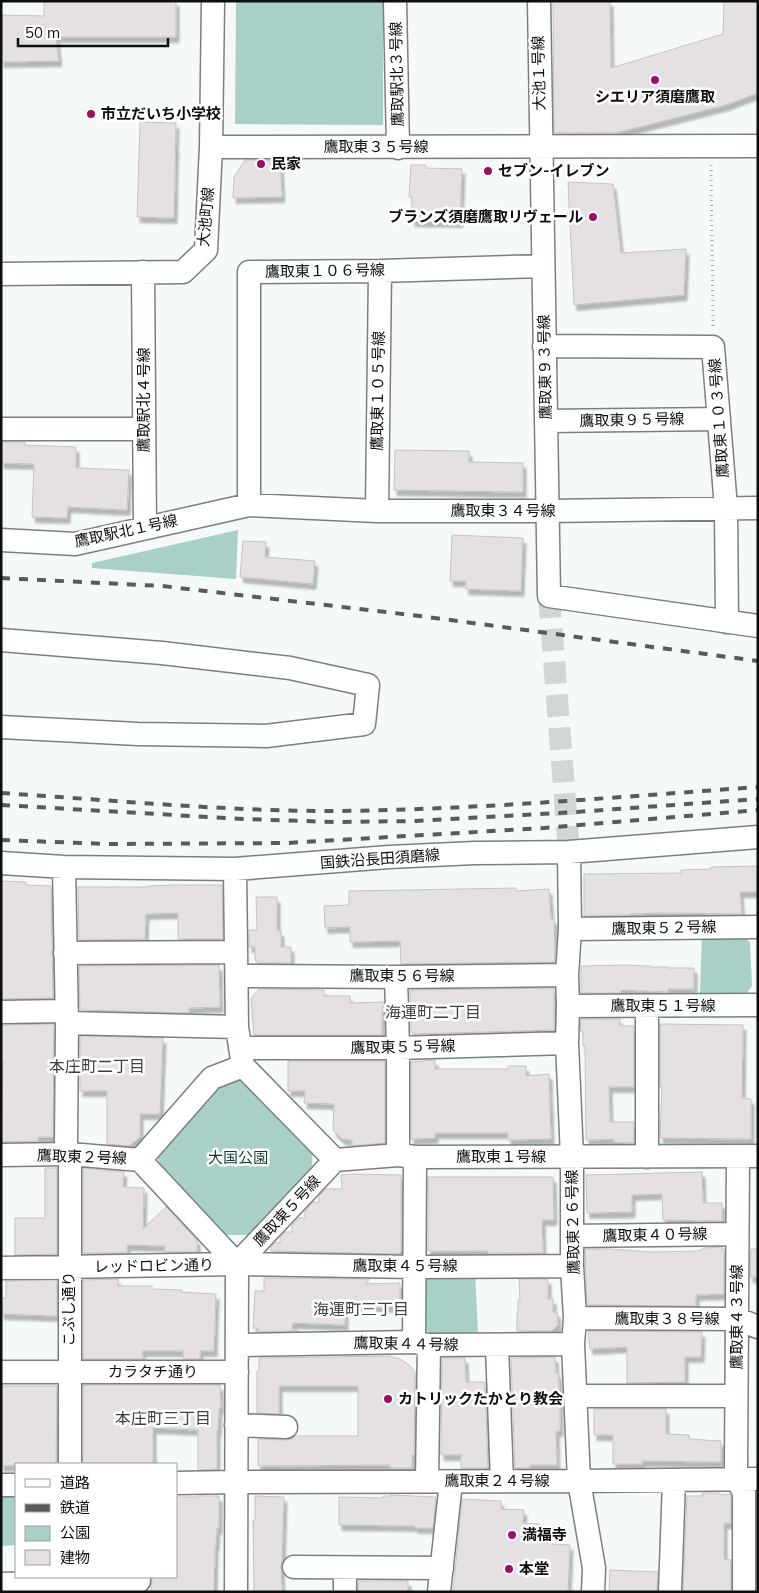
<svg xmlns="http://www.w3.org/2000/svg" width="759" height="1593" font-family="Mulish,'Noto Sans JP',sans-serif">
	<defs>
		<filter id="shadow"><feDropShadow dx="3" dy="5.5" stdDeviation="1" flood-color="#0004"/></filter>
	</defs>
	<rect width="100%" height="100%" fill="#f5faf9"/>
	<path fill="#a8d0c7" d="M236,1H383V125L235,124Z
		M238,530L236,579L92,568V563Z
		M702,933L740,935L750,942L752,986L744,997L700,995Z
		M245,1078L313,1145L312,1166L281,1205L249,1235H227L201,1215L192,1199L164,1177L158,1158L172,1134L219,1082Z
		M475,1271L478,1333L431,1335L423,1326L421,1281L432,1272Z
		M1,1497H16V1545L1,1546Z"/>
	<path fill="#e5e0e2" stroke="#c7c2c4" filter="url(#shadow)" d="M44,1H176V37H56L59,61L1,62V15L44,16Z
		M553,1H610L611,68L723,34L724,1H758V93L726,105L616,133H554Z
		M140,122L176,123L174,218L137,217Z
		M245,160H280L282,197L233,198L234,177Z
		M411,165H426V168L462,169L460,222L412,221V197H409Z
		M568,182L613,184L621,253L686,249L684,295L574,305Z
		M1,442H25V445L76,447V468L129,470L127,510L68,507L67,518L32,517L34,464L1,463Z
		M395,450L469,451V462L523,463V492L394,490Z
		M452,535L523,538L521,591L465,589L466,581H450Z
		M243,541L266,542L265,557L315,561L313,584L240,577Z
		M758,866V892H740L742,914L661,913L631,914V915L584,916V874L681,873V870L711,869V867Z
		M1,881L26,882V885L51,886L53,998L1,999Z
		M173,885H222L223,939H178V913L146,914L145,939L79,940L78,887H149V886Z
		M516,888V891L549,889L551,919H554L555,962L401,964L400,941L350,942V927L325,928L324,906L349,905V891Z
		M256,897H277V931H281V947H291V963H259L255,960V947H249V930H257Z
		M219,965L220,1007L189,1008V1013L80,1010L79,966Z
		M624,965L650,966V967H668V968H694V989H668V992L622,990L620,993H581V966Z
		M554,988V1030L414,1034L411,1032L410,990Z
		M259,989L324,990V996H350V1003L384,1002V1008L382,1006V1035H254L251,999Z
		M581,1019H620V1026H634V1087H609L610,1122H634V1143L614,1142V1139L586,1140L585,1046H583V1031H580Z
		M54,1024L53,1137H38V1141L1,1142L3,1061H1V1025Z
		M660,1024L743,1025L742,1098L751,1099V1139L660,1138L662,1087H660Z
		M80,1036L163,1038L160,1114H140V1137L129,1146L107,1144V1091H80Z
		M435,1060V1069H508V1066H526V1076L549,1074L551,1139L508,1140V1133H435V1138L411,1139V1062Z
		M288,1061H385V1143L352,1146V1140L342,1139L333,1130L334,1104L304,1103L305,1091H288Z
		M45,1168H57V1254L15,1255V1218H45Z
		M83,1168L124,1172L123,1187L144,1188L143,1229L166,1207L197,1240V1252H165V1246L127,1245V1253H83Z
		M702,1172L703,1203H722V1221L663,1220L662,1194L632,1195V1212L587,1213L586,1175Z
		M352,1174L401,1175V1252L399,1254L271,1251V1247L275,1243H280V1238L285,1232H292V1225L299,1218H305V1211L313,1202H319V1196L325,1189H342L341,1175Z
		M428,1177H553L554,1220H542L543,1253H488V1251H428Z
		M722,1247V1249H724V1294L696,1295V1306L587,1305L585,1249H610L652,1252L699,1251V1250H703V1248Z
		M751,1249H758V1277H750Z
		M264,1278L370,1279L365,1284L400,1283V1306L345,1308V1325L293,1323L292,1329L299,1331L258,1332V1328H253L255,1291H264Z
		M118,1279V1286H152V1289L182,1290V1292L216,1294L214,1351H200V1359H183V1351H142L143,1359H83V1280Z
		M519,1279H548V1299H553V1312H557L558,1325L552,1331H517V1313H518V1300H520Z
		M57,1280V1316L1,1314V1298H6V1281Z
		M588,1331L702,1332L701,1357H685V1382L627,1383V1347L590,1349Z
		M390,1356L400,1359L409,1365L415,1372L414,1455H412V1468H390V1465L258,1466V1439L285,1440L292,1439L295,1436H358V1386H279V1414L257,1413V1371H259V1358Z
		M555,1357L556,1373H558L560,1401V1431H556L557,1465H530V1468H515L511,1358Z
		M442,1358H465L466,1382H485L488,1468H461V1455H441Z
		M83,1385H220L221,1408H219L218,1431H217V1469L198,1470V1430L153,1428V1463H83Z
		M1,1386H57L56,1464L1,1466Z
		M594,1409H666V1434L689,1435V1439L721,1441V1462L642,1461V1464H613V1435H594Z
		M702,1493H720V1495L730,1494L731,1496V1523H724V1559L731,1560V1592H683L687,1496H702Z
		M390,1495L436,1497L433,1528H415V1526L339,1525V1497L383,1498V1496H390Z
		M198,1496H219V1528H217L216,1546H215L214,1592H151L152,1581L151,1577H176V1497H198Z
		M255,1496L284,1497L282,1561L281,1566L282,1592H254L253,1520H255Z
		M462,1499L501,1501V1509L524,1510L523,1523L540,1524L539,1543L570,1545L568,1592H453Z
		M610,1570L658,1572L657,1592H609Z
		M358,1581H408V1592H358Z"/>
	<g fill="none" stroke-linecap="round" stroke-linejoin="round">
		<path stroke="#d2d7d6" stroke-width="22" stroke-dasharray="22 11" stroke-linecap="butt" d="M549,596L569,852"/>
		<g stroke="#7b807f" stroke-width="25">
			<path id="minor" d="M395,1L398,148
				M539,1L549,596L758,626
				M211,147L758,146
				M143,272L145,527
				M1,274L183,272L206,250L211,147L213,1
				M544,346L713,347L726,508L727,622
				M546,421L719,419
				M1,429H144
				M249,505V272L380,271L543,266
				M377,511L380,271
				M1,540L75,544L249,505L377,511H548L758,508
				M1,640L162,653L290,668L368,685L364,724L266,736L138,734L1,727
				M569,852L570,929L567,975L568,1006L567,1043L572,1157V1266L575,1318L573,1344L579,1481L594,1568L593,1592
				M1,863L64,867L235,869L389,857L475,853L569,852L758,837
				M64,867L67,1023L66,1144L70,1154V1464
				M235,869L237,1027L243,1066L335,1160L237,1264L236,1592
				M570,929L758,927
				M65,953L236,952
				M237,976L396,977L567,975
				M396,977L398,1048V1155
				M568,1006L758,1005
				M1,1012L66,1011
				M67,1023L237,1027
				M240,1048H398L567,1043
				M1,1155L70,1154L140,1160L237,1264
				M647,1157V1006
				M738,1157L736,1468L737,1478L744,1493V1592
				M140,1160L212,1078L243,1066
				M335,1160L398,1155L415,1157L758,1156
				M572,1236L737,1234
				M1,1268L237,1264L414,1267L572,1266
				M575,1318L737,1319L758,1327
				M414,1342L415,1157
				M238,1345L414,1342L429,1345L573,1344
				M497,1346L502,1481
				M1,1372H237
				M575,1396H736
				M236,1425L286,1427
				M427,1481L429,1345
				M176,1483L236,1482L579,1481L758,1479
				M1,1485H16
				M294,1567L442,1568
				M1,1584L139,1581
				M345,1592V1568
				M439,1592L451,1482
				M670,1592L674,1480"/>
		</g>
		<path stroke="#abafae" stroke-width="3" stroke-dasharray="1 4" stroke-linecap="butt" d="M711,165L713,326"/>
		<use href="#minor" stroke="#fff" stroke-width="22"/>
		<path stroke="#585b5b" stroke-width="4" stroke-dasharray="9 9" stroke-linecap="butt" d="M1,578L162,586L420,616L758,661
			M1,793C111,800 222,811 332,811C473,810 617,797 758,787
			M1,805L243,819L334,822L416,821L575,812L758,799
			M1,840L109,844L287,843L544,828L758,810"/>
	</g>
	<g fill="#9b1060" stroke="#fff" stroke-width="2">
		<circle cx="655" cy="80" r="5"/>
		<circle cx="91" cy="114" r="5"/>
		<circle cx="261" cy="164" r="5"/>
		<circle cx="488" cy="171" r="5"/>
		<circle cx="593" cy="217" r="5"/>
		<circle cx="388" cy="1399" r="5"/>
		<circle cx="512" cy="1535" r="5"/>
		<circle cx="509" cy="1569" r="5"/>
	</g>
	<g text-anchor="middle" stroke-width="5" stroke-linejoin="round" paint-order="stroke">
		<g font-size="15" fill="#0d0f0f" stroke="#fff">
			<text transform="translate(539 73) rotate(-91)" y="5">大池１号線</text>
			<text transform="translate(397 74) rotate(-91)" y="5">鷹取駅北３号線</text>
			<text x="376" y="152">鷹取東３５号線</text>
			<text transform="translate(206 217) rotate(-85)" y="5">大池町線</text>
			<text transform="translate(325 271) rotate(-1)" y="5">鷹取東１０６号線</text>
			<text transform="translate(545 367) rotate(-91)" y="5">鷹取東９３号線</text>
			<text transform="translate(378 391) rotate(-89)" y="5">鷹取東１０５号線</text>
			<text transform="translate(144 400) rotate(-90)" y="5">鷹取駅北４号線</text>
			<text transform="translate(719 418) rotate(-94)" y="5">鷹取東１０３号線</text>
			<text transform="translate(632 420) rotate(-1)" y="5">鷹取東９５号線</text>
			<text x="503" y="516">鷹取東３４号線</text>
			<text transform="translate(126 531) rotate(-12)" y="5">鷹取駅北１号線</text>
			<text transform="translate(380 859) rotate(-4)" y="5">国鉄沿長田須磨線</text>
			<text transform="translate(664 928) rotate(-1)" y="5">鷹取東５２号線</text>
			<text x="402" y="981">鷹取東５６号線</text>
			<text x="663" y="1011">鷹取東５１号線</text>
			<text transform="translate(403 1047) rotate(-1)" y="5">鷹取東５５号線</text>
			<text transform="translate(82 1157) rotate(2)" y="5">鷹取東２号線</text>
			<text x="501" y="1162">鷹取東１号線</text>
			<text transform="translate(287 1211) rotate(-47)" y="5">鷹取東５号線</text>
			<text transform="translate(573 1222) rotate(-91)" y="5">鷹取東２６号線</text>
			<text transform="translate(655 1235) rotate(-1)" y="5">鷹取東４０号線</text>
			<text transform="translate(154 1266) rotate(-1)" y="5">レッドロビン通り</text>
			<text x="405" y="1271">鷹取東４５号線</text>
			<text transform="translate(69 1309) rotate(-90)" y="5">こぶし通り</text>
			<text transform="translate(737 1317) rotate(-90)" y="5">鷹取東４３号線</text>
			<text x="667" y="1324">鷹取東３８号線</text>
			<text transform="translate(406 1344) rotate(1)" y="5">鷹取東４４号線</text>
			<text x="153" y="1377">カラタチ通り</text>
			<text x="497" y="1486">鷹取東２４号線</text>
		</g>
		<g font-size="15" font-weight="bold" fill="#0d0f0f" stroke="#fff" text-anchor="start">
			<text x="655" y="102" text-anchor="middle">シエリア須磨鷹取</text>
			<text x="101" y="119">市立だいち小学校</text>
			<text x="271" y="169">民家</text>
			<text x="498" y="176">セブン-イレブン</text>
			<text x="583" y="222" text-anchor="end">ブランズ須磨鷹取リヴェール</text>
			<text x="398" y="1404">カトリックたかとり教会</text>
			<text x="522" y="1540">満福寺</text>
			<text x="519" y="1574">本堂</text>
		</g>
		<g font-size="15" fill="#103a32" stroke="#fff">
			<text x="238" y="1163">大国公園</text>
		</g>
		<g font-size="16" fill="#3e4241" stroke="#fff">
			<text x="433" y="1018">海運町二丁目</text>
			<text x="97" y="1072">本庄町二丁目</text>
			<text x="361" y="1315">海運町三丁目</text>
			<text x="163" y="1424">本庄町三丁目</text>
		</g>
	</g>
	<rect width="759" height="1593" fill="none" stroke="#0d0f0f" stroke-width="5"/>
	<rect x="15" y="1463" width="162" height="115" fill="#ffffff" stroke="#9e9f9f"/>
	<rect x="25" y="1479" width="25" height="8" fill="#ffffff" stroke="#9e9f9f"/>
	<text x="60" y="1488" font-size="15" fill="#0d0f0f">道路</text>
	<rect x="25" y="1504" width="25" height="8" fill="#585b5b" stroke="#9e9f9f"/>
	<text x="60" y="1513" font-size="15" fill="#0d0f0f">鉄道</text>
	<rect x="25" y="1526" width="25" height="15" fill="#a8d0c7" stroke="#9e9f9f"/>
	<text x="60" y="1538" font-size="15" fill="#0d0f0f">公園</text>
	<rect x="25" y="1550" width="25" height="15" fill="#e5e0e2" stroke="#9e9f9f"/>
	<text x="60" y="1563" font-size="15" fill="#0d0f0f">建物</text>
	<path d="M18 38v8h150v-8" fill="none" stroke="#0d0f0f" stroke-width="2.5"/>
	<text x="25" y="38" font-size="15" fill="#0d0f0f" stroke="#ffffff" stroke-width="4" paint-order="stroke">50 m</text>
</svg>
